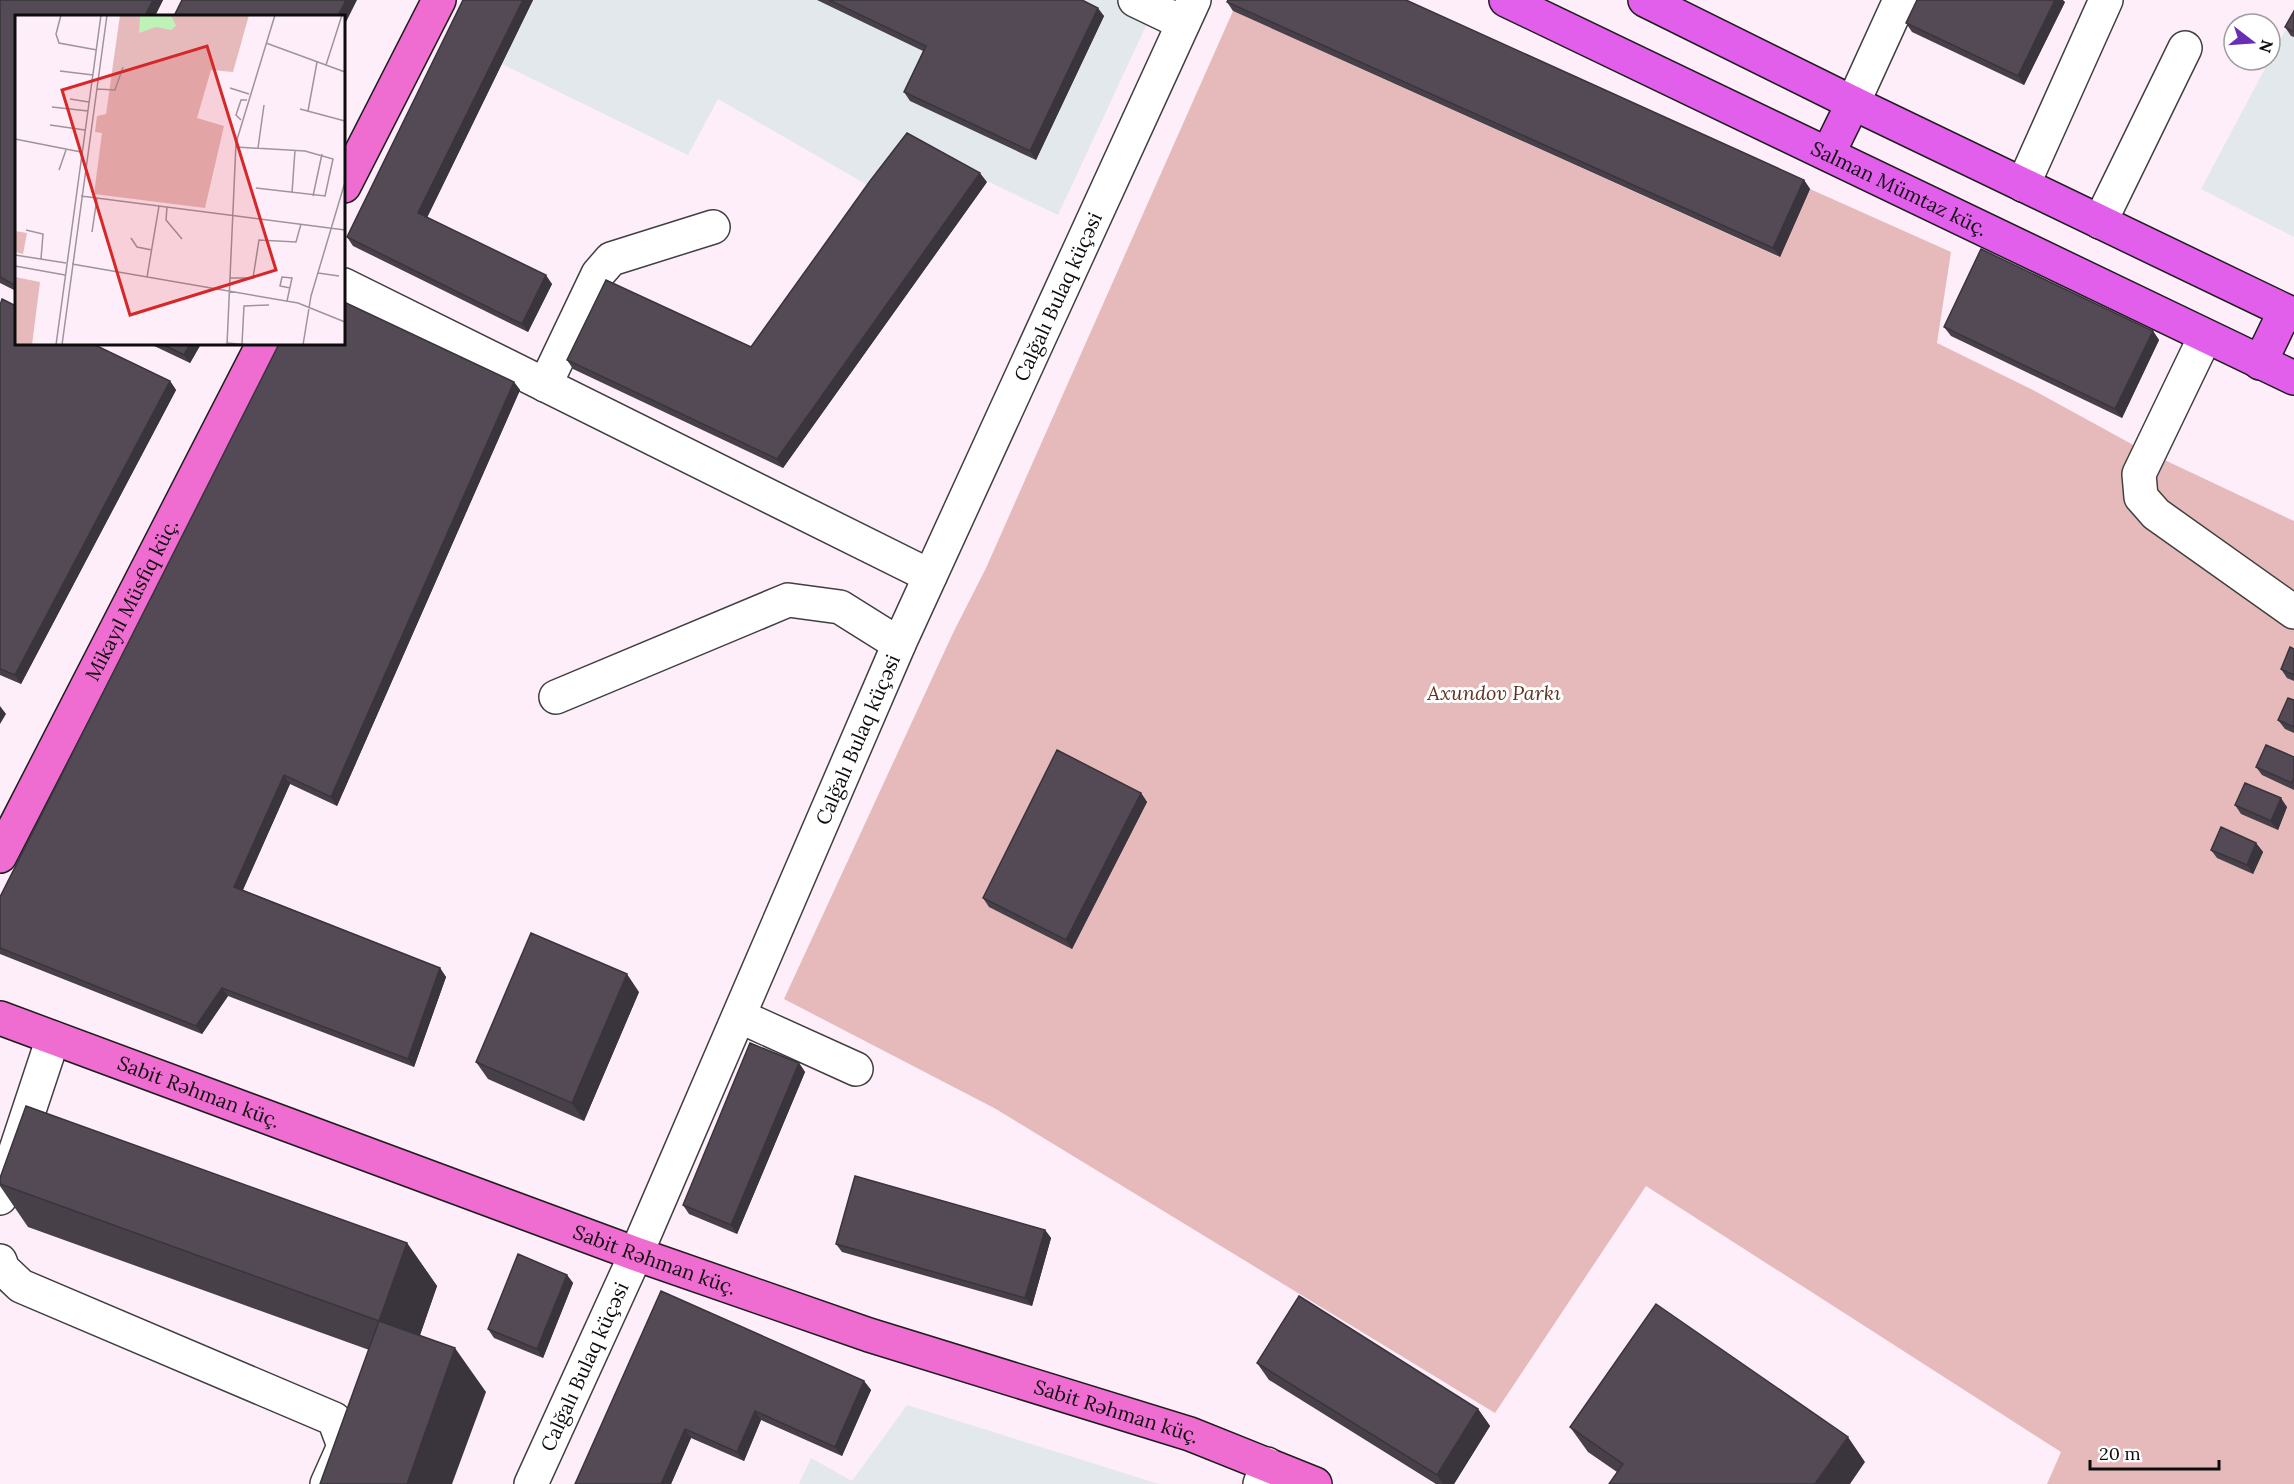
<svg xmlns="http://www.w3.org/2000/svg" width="2294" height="1484" font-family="Lora,serif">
	<rect width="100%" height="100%" fill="#feeef9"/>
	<path fill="#e2e8eb" d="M533,0H1158L1058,215L987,181L914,142L876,190L718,99L688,155L502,64Z
		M2294,14V237L2201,189Z
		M907,1405L1159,1484H799L811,1458L852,1481Z"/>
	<path fill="#e6babb" d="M1233,11L1779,257L1810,189L1951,252L1937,343L2033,390L2137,447L2294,521V1484H2047L2061,1452L1646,1186L1495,1413L996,1109L784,999L953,633L986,568Z"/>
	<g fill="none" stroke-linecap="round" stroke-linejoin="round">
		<g stroke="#404040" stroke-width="36">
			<g id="minor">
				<path d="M1135,0L1183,23"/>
				<path d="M1853,103L1900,0"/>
				<path d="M2023,185L2106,0"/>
				<path d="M2100,222L2185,48"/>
				<path d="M344,285L930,576"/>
				<path d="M2205,337L2139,474L2141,497L2156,514L2294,612"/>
				<path d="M545,385L598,274L611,259L713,227"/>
				<path d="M556,697L788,600L840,607L899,644"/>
				<path d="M739,1016L856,1069"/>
				<path d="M0,1198L53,1038"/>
				<path d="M0,1261L3,1269L21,1286L334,1419L344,1446L327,1484"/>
				<path id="s1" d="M531,1484L636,1254L899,644L1194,0"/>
				<path d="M1260,1484L1267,1464"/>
			</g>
		</g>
		<g stroke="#1e1e1e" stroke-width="36">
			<g id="major">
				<path d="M344,186L439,0"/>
				<path id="s2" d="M0,856L263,344"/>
				<path id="s3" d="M0,1018L636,1254L869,1335L1190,1434L1315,1484"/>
			</g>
		</g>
		<g stroke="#1e1e1e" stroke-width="36">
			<g id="highway">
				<path id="s4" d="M1506,0L2294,378"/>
				<path d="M1645,0L1853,103L2294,315"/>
				<path d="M1828,154L1853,103"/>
				<path d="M2260,363L2285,311"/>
			</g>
		</g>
		<use href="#minor" stroke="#fff" stroke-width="33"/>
		<use href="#major" stroke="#ef6cd0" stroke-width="33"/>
		<use href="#highway" stroke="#e25feb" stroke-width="33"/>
	</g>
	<path fill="#474049" d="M0,0H163L155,16H16V291L0,283Z
		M463,0H533L427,217L552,284L528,332L353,246L347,237Z
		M817,0H1082L1104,16L1036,160L910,101L904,92L923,51Z
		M1227,2L1804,180L1810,189L1780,257L1233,11Z
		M2065,2L2024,85L1912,32L1906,23Z
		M2294,11V37L2291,36L2285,27Z
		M987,182L783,468L573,369L567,360L751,347Z
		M0,305L170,381L176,390L21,684L0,675Z
		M1944,327L2153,331L2159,340L2122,418L1951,336Z
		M150,344H201L190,363Z
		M514,382L520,390L337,806L290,784L243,890L440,968L446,977L414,1067L228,996L202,1034L0,954V897Z
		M2294,649V681L2287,678L2281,669Z
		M2294,700V733L2285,729L2278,720Z
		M2294,757V790L2262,775L2256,767Z
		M1141,793L1147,802L1072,949L989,907L983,898Z
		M2235,805L2287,807L2278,830L2241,814Z
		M2256,843L2263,852L2253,874L2217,858L2211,850Z
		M639,992L584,1121L488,1079L476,1062Z
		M799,1063L805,1072L737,1234L689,1214L683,1205Z
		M0,1178L407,1243L437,1286L420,1335L486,1392L28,1227L0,1186Z
		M1045,1230L1051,1238L1032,1306L842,1252L836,1244Z
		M567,1275L573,1283L543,1358L494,1338L488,1329Z
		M661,1291L864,1381L871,1390L842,1456L761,1420L744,1461L691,1438L671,1484Z
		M1257,1363L1478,1409L1490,1426L1454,1484H1436L1269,1380Z
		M1570,1427L1865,1462L1617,1472L1588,1452Z"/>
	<path fill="#3a343c" d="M153,0H163L155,16H145Z
		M346,0H357L344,26V16H338Z
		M523,0H533L425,222L418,213Z
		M2055,0H2063L2065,2L2024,85L2018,76Z
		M1098,8L1104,16L1036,160L1030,151Z
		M980,173L987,182L783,468L777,459Z
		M1804,180L1810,189L1780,257L1773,248Z
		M546,275L552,284L528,332L522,324Z
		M2153,331L2159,340L2122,418L2115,409Z
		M190,344H201L190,363L184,355Z
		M170,381L176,390L21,684L15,675Z
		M514,382L520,390L337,806L331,797Z
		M0,706L6,714L0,724Z
		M284,775L290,784L240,896L234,887Z
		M1141,793L1147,802L1072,949L1066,940Z
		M2281,798L2287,807L2278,830L2271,821Z
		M2256,843L2263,852L2253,874L2247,865Z
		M440,968L446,977L414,1067L408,1059Z
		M627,974L639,992L584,1121L572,1103Z
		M222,988L228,996L202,1034L196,1026Z
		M799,1063L805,1072L737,1234L731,1225Z
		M1045,1230L1051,1238L1032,1306L1025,1298Z
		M407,1243L437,1286L410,1364L379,1321Z
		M567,1275L573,1283L543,1358L537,1349Z
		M455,1348L486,1392L452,1484H407Z
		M864,1381L871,1390L842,1456L835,1447Z
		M1478,1409L1490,1426L1454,1484H1443L1437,1475Z
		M755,1411L761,1420L744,1461L737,1452Z
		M685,1429L691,1438L671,1484H661Z
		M1848,1437L1865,1462L1850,1484H1815Z"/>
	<path fill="#534a55" stroke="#3a343c" stroke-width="1.5" d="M0,0H153L145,16H16V286L0,277Z
		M182,0H346L338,16H174Z
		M463,0H523L418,213L546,275L522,324L347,237Z
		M829,0H1082L1098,8L1030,151L904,92L926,46Z
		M1228,0H1406L1804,180L1773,248L1227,2Z
		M1917,0H2055L2018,76L1906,23Z
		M2294,11V32L2285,27Z
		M907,133L980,173L777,459L567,360L606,280L751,347L870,181Z
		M1981,249L2153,331L2115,409L1944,327Z
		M2,299L16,306V344H93L170,381L15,675L0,669V305Z
		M344,302L514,382L331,797L284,775L234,887L440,968L408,1059L222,988L196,1026L0,948V897L279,344H344Z
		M162,344H190L184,355Z
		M2290,647L2294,649V675L2281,669Z
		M2288,698L2294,700V727L2278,720Z
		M2266,745L2294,757V778L2292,783L2256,767Z
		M1057,750L1141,793L1066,940L983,898Z
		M2245,783L2281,798L2271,821L2235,805Z
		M2221,827L2256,843L2247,865L2211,850Z
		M531,933L627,974L572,1103L476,1062Z
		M750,1043L799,1063L731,1225L683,1205Z
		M26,1106L407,1243L379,1321L0,1184V1178Z
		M855,1176L1045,1230L1025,1298L836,1244Z
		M518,1254L567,1275L537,1349L488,1329Z
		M661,1291L864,1381L835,1447L755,1411L737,1452L685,1429L661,1484H575Z
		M1299,1296L1478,1409L1437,1475L1257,1363Z
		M1656,1304L1848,1437L1815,1484H1609L1623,1464L1570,1427Z
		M379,1321L455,1348L407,1484H320Z"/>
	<g text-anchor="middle" stroke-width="6" stroke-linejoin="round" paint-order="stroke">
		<g font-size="20" fill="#0d0d0d" stroke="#fff">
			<text dy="7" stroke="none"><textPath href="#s4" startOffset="436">Salman Mümtaz küç.</textPath></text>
			<text dy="7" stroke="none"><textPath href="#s1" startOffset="1299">Calğalı Bulaq küçəsi</textPath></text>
			<text dy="7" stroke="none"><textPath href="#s2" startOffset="288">Mikayıl Müsfiq küç.</textPath></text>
			<text dy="7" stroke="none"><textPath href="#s1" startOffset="813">Calğalı Bulaq küçəsi</textPath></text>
			<text dy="7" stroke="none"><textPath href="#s3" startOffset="212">Sabit Rəhman küç.</textPath></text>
			<text dy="7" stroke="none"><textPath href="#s3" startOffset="698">Sabit Rəhman küç.</textPath></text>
			<text dy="7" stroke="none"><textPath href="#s1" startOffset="129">Calğalı Bulaq küçəsi</textPath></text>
			<text dy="7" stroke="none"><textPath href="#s3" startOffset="1184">Sabit Rəhman küç.</textPath></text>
		</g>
		<g font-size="20" font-style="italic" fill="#603322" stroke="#fff">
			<text x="1494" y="700">Axundov Parkı</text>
		</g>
	</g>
	<g transform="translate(15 15)">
		<rect width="330" height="330" fill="#feeef9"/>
		<path d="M105,0H234L218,57L196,55L182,103L209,111L190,193L79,179L87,118L80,117L82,101L91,99ZM0,216L12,218L8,239L0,237ZM0,262L25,267L17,330H0Z" fill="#e6babb"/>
		<path d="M125,0H156L161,11L156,15L141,12L124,18Z" fill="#bff2b6"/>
		<path fill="none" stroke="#9e949b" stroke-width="1.5" d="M46,0L41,19L44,28L82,35M251,28L330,57M311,50L327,0M45,56L78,60M215,73L234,79M82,74L100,75L108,52M55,84L74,87M37,92L73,96M285,94L330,106M293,96L302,47M226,105L221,100L226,85H232M35,110L70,115M0,124L66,137M221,132L290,136L318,144L310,181L241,173M243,133L249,90M44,155L51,135M277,178L280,135M66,181L330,215M298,181L307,139M152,192L151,205L167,224M11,215L28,219L26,244M77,217L82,183M116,223L122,232L137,235M0,240L51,248M57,249L283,288L330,307M0,251L50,260M303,258L324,261M132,262L144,191M215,263H238L244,225L281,227L286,209M272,286L277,263L267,262L265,271L275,273M212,328L235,330M227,329L229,291L254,290M41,330L86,0M47,330L92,0M212,330L221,128L260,0M288,330L296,281L330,167"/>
		<path fill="#d62828" fill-opacity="0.15" stroke="#d62828" stroke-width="3" d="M192,31L261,255L115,300L47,75Z"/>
		<rect width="330" height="330" fill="none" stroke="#0d0d0d" stroke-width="3"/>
	</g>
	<g transform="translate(2252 42) rotate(107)"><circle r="28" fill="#ffffff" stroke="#9e9e9e" stroke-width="1.5"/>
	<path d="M0-4.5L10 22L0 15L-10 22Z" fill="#682eb4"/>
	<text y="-9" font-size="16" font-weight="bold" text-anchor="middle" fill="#0d0d0d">N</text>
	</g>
	<path d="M2090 1460v9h129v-9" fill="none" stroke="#0d0d0d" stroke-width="3"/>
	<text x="2099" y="1460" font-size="18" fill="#0d0d0d" stroke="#ffffff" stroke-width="4.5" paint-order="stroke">20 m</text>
</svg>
